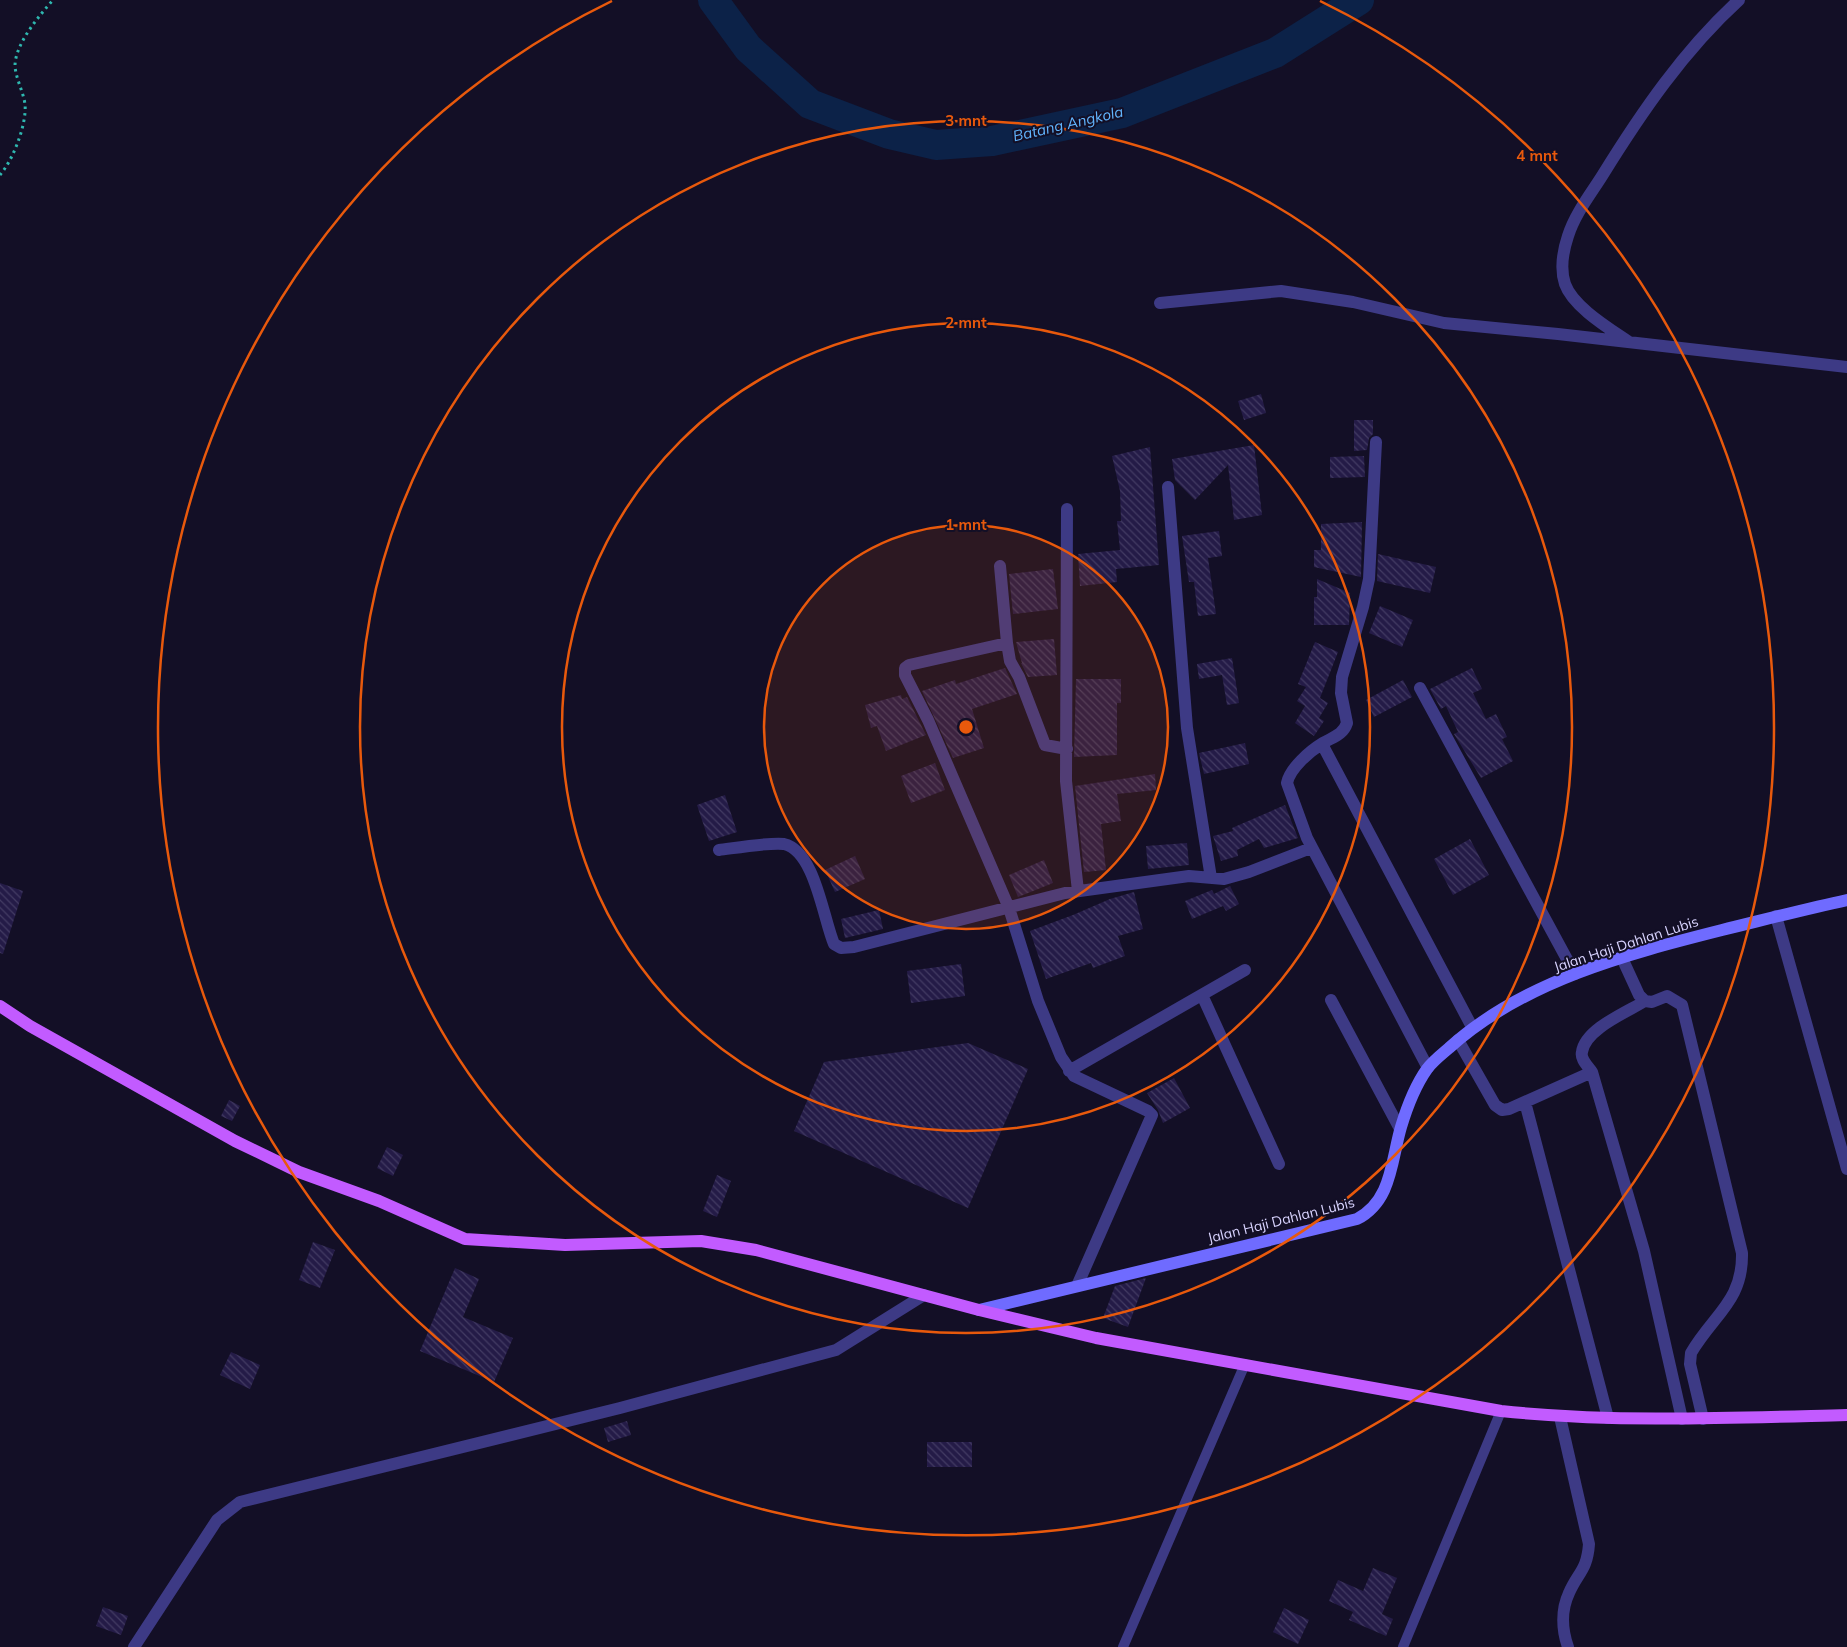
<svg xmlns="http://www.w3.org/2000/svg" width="1847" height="1647" font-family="Mulish,sans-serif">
	<defs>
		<pattern id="building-back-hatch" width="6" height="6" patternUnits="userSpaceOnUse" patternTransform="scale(1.25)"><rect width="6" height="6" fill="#241b47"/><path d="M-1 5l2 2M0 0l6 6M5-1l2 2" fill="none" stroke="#433b63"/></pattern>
	</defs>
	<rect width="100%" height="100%" fill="#130f26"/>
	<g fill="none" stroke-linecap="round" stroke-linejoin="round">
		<path stroke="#0c2248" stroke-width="30" d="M713,0L748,48L810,104L889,134L936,145L992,141L1122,113L1275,53L1359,0"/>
	</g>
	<path fill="url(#building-back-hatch)" d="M1261,394L1266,413L1244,420L1238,401Z
		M1354,420H1373V434L1369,438L1367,450L1354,451Z
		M1254,445L1262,515L1234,520L1228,465L1195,500L1175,480L1172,459Z
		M1150,447L1159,565L1116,569L1117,582L1080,586L1078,554L1120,550L1117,521H1121L1120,491L1112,456Z
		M1364,456L1365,477L1330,478V457Z
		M1362,522L1361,577L1314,567V550H1321V524Z
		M1219,531L1222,556L1208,558L1216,614L1198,616L1194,582H1189L1182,536Z
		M1378,554L1436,567L1430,593L1377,581Z
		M1053,569L1058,609L1013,614L1009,574Z
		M1317,579L1350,593L1349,625H1314V597H1317Z
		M1380,606L1413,620L1402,647L1369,633Z
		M1054,639L1057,675L1028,677L1021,663H1022L1016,642Z
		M1315,642L1338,652L1320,698L1328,703L1319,718L1324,721L1314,736L1295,723L1305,706L1297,701L1306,687L1298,684Z
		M1232,658L1239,703L1227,705L1222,675L1199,679L1197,664Z
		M1005,668L1017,694L972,709L984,748L953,758L922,691L955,680L956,684Z
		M1472,668L1482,689L1473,693L1486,719L1496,714L1507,737L1502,739L1513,761L1481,778L1454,734L1458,732L1446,706L1441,709L1430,689Z
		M1076,679H1121V703H1117V755L1074,757Z
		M1403,680L1412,697L1374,717L1366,700Z
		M901,695L902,699L907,697L926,735L886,751L877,726L871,728L865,705Z
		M1245,743L1249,764L1204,774L1199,753Z
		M935,763L945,790L911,803L901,776Z
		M1155,774L1156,790L1117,794L1121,821L1101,824L1106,870L1084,872L1075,786Z
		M725,795L737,832L709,841L697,805Z
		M1285,805L1298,838L1264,848L1259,839L1237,850L1238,856L1221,861L1213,836L1233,831L1232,828Z
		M1470,839L1489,875L1453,895L1434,859Z
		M1187,843L1189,865L1148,869L1146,846Z
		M855,856L865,879L835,892L825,870Z
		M1044,860L1053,883L1018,897L1009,875Z
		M0,883L23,891L3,954L0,953Z
		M1230,886L1239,904L1226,911L1223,906L1192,919L1185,901L1212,890L1214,894Z
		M1134,892L1143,929L1118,936L1125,956L1093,968L1091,963L1046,979L1030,931L1073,915L1110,899Z
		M879,910L883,929L845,938L841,919Z
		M961,964L965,996L911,1003L907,971Z
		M968,1043L1028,1069L968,1208L794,1131L824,1062Z
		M1174,1078L1190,1108L1163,1123L1158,1110L1147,1093Z
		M229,1100L240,1106L232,1121L221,1116Z
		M387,1147L403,1155L393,1176L377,1168Z
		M717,1175L731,1181L717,1217L703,1211Z
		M313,1242L335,1250L320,1288L299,1280Z
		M455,1268L479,1279L463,1317L513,1338L494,1382L420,1351Z
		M1146,1278L1128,1327L1103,1318L1115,1286Z
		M231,1352L260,1365L250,1389L220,1375Z
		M627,1421L631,1435L608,1442L604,1428Z
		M927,1442H972V1467H927Z
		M1373,1568L1397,1578L1382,1614L1393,1619L1386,1636L1349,1620L1353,1612L1329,1601L1338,1580L1363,1591Z
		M103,1607L128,1616L121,1635L96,1626Z
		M1284,1608L1309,1620L1298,1644L1273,1632Z"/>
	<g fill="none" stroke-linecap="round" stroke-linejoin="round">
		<path stroke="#2fb8b0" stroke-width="3" stroke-dasharray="2.5 4" stroke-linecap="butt" d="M0,175C13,160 27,124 25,104C23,91 16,79 15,66C15,44 39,16 53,0"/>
		<path stroke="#3d3a85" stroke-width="10" d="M1123,1647L1245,1364
			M1403,1647L1501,1411"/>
		<path stroke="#3d3a85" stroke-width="12" d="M1160,303L1281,291L1353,302L1444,323L1558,334L1847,367
			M1629,342C1610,329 1573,307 1565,284C1560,269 1563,251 1568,236C1575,214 1590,195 1602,176C1641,113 1684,50 1739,0
			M1376,442L1369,579L1363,607L1342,677L1341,693L1347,723C1343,735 1333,737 1323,743C1310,751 1290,768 1287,783L1307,838L1428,1068
			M1168,487L1187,728L1211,878
			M1067,509L1066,781L1078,891
			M1000,566L1007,643L909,665L905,668V675L928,720L1009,908L1038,1001L1061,1057L1074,1076L1148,1111L1152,1115L1077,1286
			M1007,643L1010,661L1019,677L1045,745L1067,749
			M1420,688L1575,974
			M1322,744L1472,1027
			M719,850C735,848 771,842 784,844C815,851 823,918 834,944L841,948L854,947L1065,893L1189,876L1224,879L1249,872L1311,848
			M1776,916L1847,1169
			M1622,958L1639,995L1645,1001L1652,1002L1667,996L1682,1005L1742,1253C1743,1301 1714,1314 1691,1353L1690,1364L1703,1419
			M1202,995L1279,1164
			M1331,1000L1400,1129
			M1458,1040L1495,1105L1502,1110L1509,1109L1592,1072L1644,1251L1682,1419
			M1069,1071L1245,970
			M1592,1072C1588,1066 1580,1059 1582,1052C1585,1029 1627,1012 1645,1001
			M1525,1102L1608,1418
			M1560,1417L1589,1544C1587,1571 1578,1572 1569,1593C1561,1610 1562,1630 1568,1647
			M134,1647L217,1520L240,1502L620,1408L836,1350L924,1295"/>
		<path stroke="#6f6bff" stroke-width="12" d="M979,1310L1357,1219C1392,1201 1391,1161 1401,1127C1407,1107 1415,1086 1427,1069C1433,1061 1442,1054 1449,1048C1523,981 1627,954 1722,930C1763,920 1805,909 1847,900"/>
		<path stroke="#c25bff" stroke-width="12" d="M0,1006L30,1026L235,1141L299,1172L379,1201L465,1239L565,1245L701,1241L756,1250L979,1310L1096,1338L1501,1411C1616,1423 1732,1418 1847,1415"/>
	</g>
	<circle cx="966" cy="727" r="202" fill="#e8590c" fill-opacity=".12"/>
	<g fill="none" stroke="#e8590c" stroke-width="2.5">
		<circle cx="966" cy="727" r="202"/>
		<circle cx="966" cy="727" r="404"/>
		<circle cx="966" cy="727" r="606"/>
		<path d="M1320 1A808 808 0 1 1 612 1"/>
	</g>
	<g text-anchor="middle" stroke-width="4" stroke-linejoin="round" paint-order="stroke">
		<g font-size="14" fill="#d9d4ff" stroke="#130f26">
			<text transform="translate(1626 944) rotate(-18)" y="5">Jalan Haji Dahlan Lubis</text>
			<text transform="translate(1281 1220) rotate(-14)" y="5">Jalan Haji Dahlan Lubis</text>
		</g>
		<g font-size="15" font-style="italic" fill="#62b6ff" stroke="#130f26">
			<text transform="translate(1068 124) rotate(-13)" y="5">Batang Angkola</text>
		</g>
	</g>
	<circle cx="966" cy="727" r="8" fill="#e8590c" stroke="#130f26" stroke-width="2.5"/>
	<g font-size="15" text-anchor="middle" font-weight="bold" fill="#e8590c" stroke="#130f26" stroke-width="4" stroke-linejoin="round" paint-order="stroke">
		<text x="966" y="126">3 mnt</text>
		<text x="1537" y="161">4 mnt</text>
		<text x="966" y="328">2 mnt</text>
		<text x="966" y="530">1 mnt</text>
	</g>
</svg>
